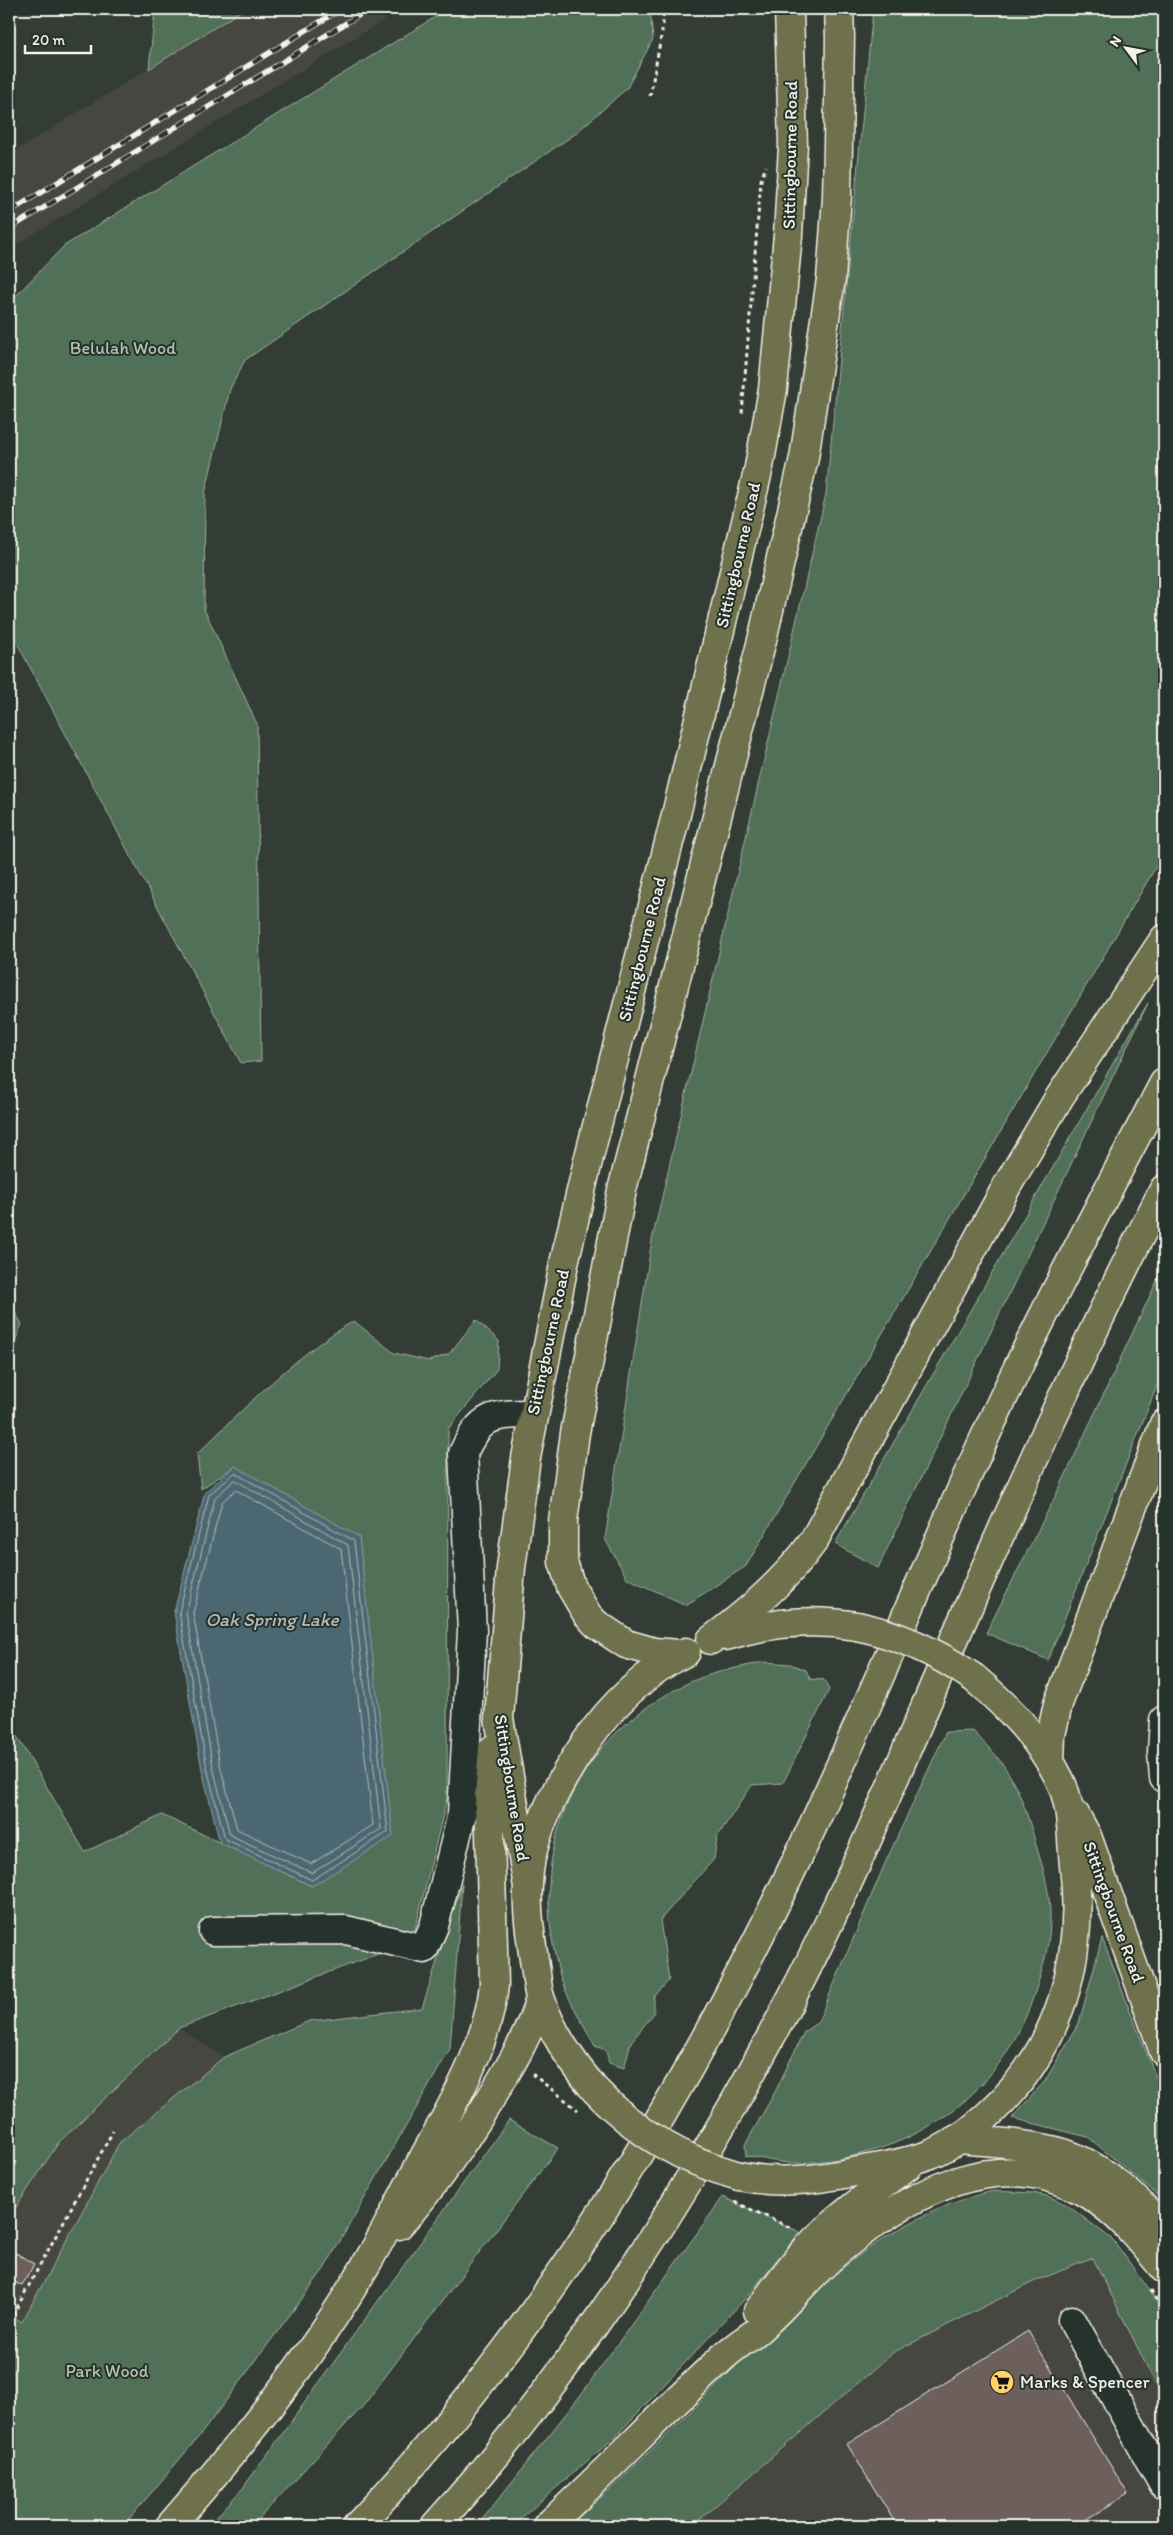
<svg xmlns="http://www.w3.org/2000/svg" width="1173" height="2535" font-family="Itim,sans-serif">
	<rect width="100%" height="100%" fill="#343c36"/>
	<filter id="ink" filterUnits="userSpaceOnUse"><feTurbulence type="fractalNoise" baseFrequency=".02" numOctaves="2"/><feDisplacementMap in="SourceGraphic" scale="10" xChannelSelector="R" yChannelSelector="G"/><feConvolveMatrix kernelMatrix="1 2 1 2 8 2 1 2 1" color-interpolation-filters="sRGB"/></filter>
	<g filter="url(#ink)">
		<path fill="#454641" d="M244,9H402L9,249V155Z
			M179,2028L224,2057L120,2142L22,2322L9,2314V2218L59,2142Z
			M1094,2258L1164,2401V2526H693L894,2352L1033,2282Z"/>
		<path fill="#517058" stroke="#a2b0a0" d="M155,9H244L149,69Z
			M448,9H650L653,39L627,88L575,134L245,360L230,389L205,493L204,609L257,724L261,1061L241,1063L9,628V303L64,246Z
			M873,9H1164V853L746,1566L686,1605L627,1578L605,1539L652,1240L826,494Z
			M1148,1003L878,1568L835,1544Z
			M1164,1266V1368L1048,1660L986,1633L1059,1489Z
			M9,1303L22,1324L9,1357Z
			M476,1320L499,1341L497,1369L448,1429L447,1798L414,1934L386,1951L179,2028L59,2142L9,2218V1723L85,1852L162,1815L312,1886L235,1466L201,1489L197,1454C244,1409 297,1353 354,1321L394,1353L429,1361L449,1354Z
			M765,1662L790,1664L806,1670L810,1679L824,1680L829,1690L783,1783L752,1785L717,1837L714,1859L660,1920L669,1980L654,1997V2013L631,2042L624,2068L609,2063L606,2050L595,2046C583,2022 564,1995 558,1968C527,1846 575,1738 688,1683C712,1672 740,1667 765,1662Z
			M973,1731C982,1741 993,1751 1001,1762C1019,1786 1028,1816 1036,1845C1043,1868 1051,1894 1050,1919C1050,1944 1043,1968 1035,1992C1000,2100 909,2158 798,2163C781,2164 763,2158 746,2156L745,2145L775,2092L804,2032L818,2022L886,1861L946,1732Z
			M462,1884L450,2049L324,2269L201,2434L123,2526H9V2314L22,2322L120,2142L224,2057L309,2021L422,2008Z
			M1102,1938L1164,2098V2201L1088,2137L1012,2118L1045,2081L1079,2023Z
			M509,2120L558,2148L363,2406L252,2526H208L243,2488Z
			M993,2191L1034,2193L1050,2197L1067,2205L1113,2240L1160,2305L1164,2315V2401L1093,2258L1033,2282L894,2352L692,2526H569C624,2478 676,2426 728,2374C806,2297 883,2217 993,2191Z
			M723,2197L800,2232L744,2300L615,2437L512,2526H477L580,2396Z"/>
		<path fill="#4c6872" stroke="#8f9fa1" d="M235,1466L359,1537L393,1836L312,1886L220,1843L202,1770L174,1612L205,1492Z"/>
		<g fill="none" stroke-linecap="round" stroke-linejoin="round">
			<path stroke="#b1bab9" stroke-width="1" d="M235,1473L354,1541L388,1832L312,1880L225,1839L207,1768L179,1612L209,1495Z
				M235,1480L348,1545L381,1829L312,1873L230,1835L213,1767L186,1613L215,1498Z
				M236,1490L341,1549L373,1825L311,1864L237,1829L220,1765L193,1613L222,1502Z"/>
		</g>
		<path fill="#6c5f5b" stroke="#f4f1e8" d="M16,2253L34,2264L22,2286L9,2279V2265Z
			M1028,2331L1128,2494L1075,2526H897L847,2444Z"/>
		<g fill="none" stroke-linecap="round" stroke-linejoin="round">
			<g stroke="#f4f1e8" stroke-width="31">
				<path id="minor" d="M1164,1720L1162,1752L1164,1778
					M213,1931L346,1930L424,1949L434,1926L462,1814L472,1631L463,1453C481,1415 492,1414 533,1414
					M1072,2320L1164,2486"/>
			</g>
			<g stroke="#f4f1e8" stroke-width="31">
				<path id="highway" d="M726,1636C769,1622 813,1619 857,1626
					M711,1640C749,1611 785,1581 813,1542L1008,1184L1059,1098L1164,939
					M680,1654L654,1652L626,1644L596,1624L587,1614L571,1587L563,1562V1521L575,1433L622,1190L763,636L804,458L831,279L837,197L840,38L839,9
					M1050,1762L1051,1735L1058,1704L1164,1424
					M1076,1816L1087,1836L1164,2052
					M528,1887L499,1718L511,1568L526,1458L565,1259L589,1157L675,819L759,467L773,389L788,235L793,145L789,9
					M595,2090C573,2063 552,2034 541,2000C537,1990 537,1977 535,1966C529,1929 523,1888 533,1850C543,1811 563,1775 586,1742C610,1707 647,1670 686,1652
					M957,2139C990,2142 1024,2143 1056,2151C1095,2160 1142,2200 1164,2232
					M739,2176C782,2185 821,2179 864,2170C886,2166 910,2162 931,2154C953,2145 973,2129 990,2113C1060,2049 1085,1958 1074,1866C1071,1837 1073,1807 1060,1780C1040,1739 1008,1707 974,1678
					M399,2225C434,2187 462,2145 489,2101C509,2068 529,2036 540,1999
					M758,2311C776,2286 794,2261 816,2239C845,2211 878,2188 910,2164
					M170,2526C243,2442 316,2353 371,2256C388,2227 403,2195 419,2166C450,2109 487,2050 494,1985L489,1796L493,1749
					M357,2526C544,2329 684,2097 800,1853C877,1692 941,1525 1019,1365C1065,1270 1115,1177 1164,1083
					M435,2526C577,2369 693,2186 791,1999C847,1892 896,1774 944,1663C1013,1503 1084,1344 1164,1189
					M547,2526C607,2471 663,2412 723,2357C734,2347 746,2340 757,2331C785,2307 808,2277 836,2253C905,2195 1001,2140 1089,2195C1120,2214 1142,2242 1164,2269"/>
			</g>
			<path stroke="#f4f1e8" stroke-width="3" stroke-dasharray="4 4" stroke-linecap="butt" d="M650,96L663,26V9
				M742,413L761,180L766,166
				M532,2074L578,2110
				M735,2202L793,2229
				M1151,2290L1164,2313
				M9,2322L113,2131"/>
			<use href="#minor" stroke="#26332d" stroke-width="28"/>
			<use href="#highway" stroke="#6e714b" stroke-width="28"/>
			<g stroke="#f4f1e8" stroke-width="5.5">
				<path id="rail" d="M9,212L341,9
					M9,229L369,9"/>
			</g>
			<use href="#rail" stroke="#26332d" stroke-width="4" stroke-dasharray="11" stroke-linecap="butt"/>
			<g stroke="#f4f1e8" stroke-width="31" stroke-linecap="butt">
				<path id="highway-bridge" d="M857,1626C901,1635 938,1653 974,1678
					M595,2090C636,2133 682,2160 739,2176"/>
			</g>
			<use href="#highway-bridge" stroke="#6e714b" stroke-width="28"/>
		</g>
	</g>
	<defs>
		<g id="supermarket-disc" transform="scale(1.25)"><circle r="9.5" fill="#ffd166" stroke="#26332d"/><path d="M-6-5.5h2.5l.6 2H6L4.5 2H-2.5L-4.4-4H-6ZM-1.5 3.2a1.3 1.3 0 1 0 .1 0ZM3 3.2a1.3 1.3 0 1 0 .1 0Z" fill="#111"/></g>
	</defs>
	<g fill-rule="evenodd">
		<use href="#supermarket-disc" x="1002" y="2382"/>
	</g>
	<g text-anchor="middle" stroke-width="4" stroke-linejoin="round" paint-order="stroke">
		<g font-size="18" fill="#f4f1e8" stroke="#26332d">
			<text transform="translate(790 155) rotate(-89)" y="6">Sittingbourne Road</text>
			<text transform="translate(738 555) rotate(-77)" y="6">Sittingbourne Road</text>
			<text transform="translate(642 949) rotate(-76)" y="6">Sittingbourne Road</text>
			<text transform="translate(548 1342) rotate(-78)" y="6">Sittingbourne Road</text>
			<text transform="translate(512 1788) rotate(81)" y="6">Sittingbourne Road</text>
			<text transform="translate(1114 1912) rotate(70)" y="6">Sittingbourne Road</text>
		</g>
		<g font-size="18" fill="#b3bdae" stroke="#26332d">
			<text x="123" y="354">Belulah Wood</text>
			<text x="107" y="2377">Park Wood</text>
		</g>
		<g font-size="18" fill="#f4f1e8" stroke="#26332d" text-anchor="start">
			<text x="1020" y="2388">Marks &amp; Spencer</text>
		</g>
		<g font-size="19" font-style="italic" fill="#b1bab9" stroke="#26332d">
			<text x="272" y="1626">Oak Spring Lake</text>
		</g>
	</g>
	<rect width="1173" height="2535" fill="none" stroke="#26332d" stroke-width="30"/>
	<rect x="15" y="15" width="1143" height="2505" fill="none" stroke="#f4f1e8" stroke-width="2" filter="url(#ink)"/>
	<g transform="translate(1126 48) rotate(302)" stroke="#26332d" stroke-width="4" paint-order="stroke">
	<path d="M0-4L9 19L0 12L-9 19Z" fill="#f4f1e8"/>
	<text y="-8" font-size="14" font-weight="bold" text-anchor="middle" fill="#f4f1e8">N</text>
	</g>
	<path d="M25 45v8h66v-8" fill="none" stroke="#f4f1e8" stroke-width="2.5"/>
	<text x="32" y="45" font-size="15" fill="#f4f1e8" stroke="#26332d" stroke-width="4" paint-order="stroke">20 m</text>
</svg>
